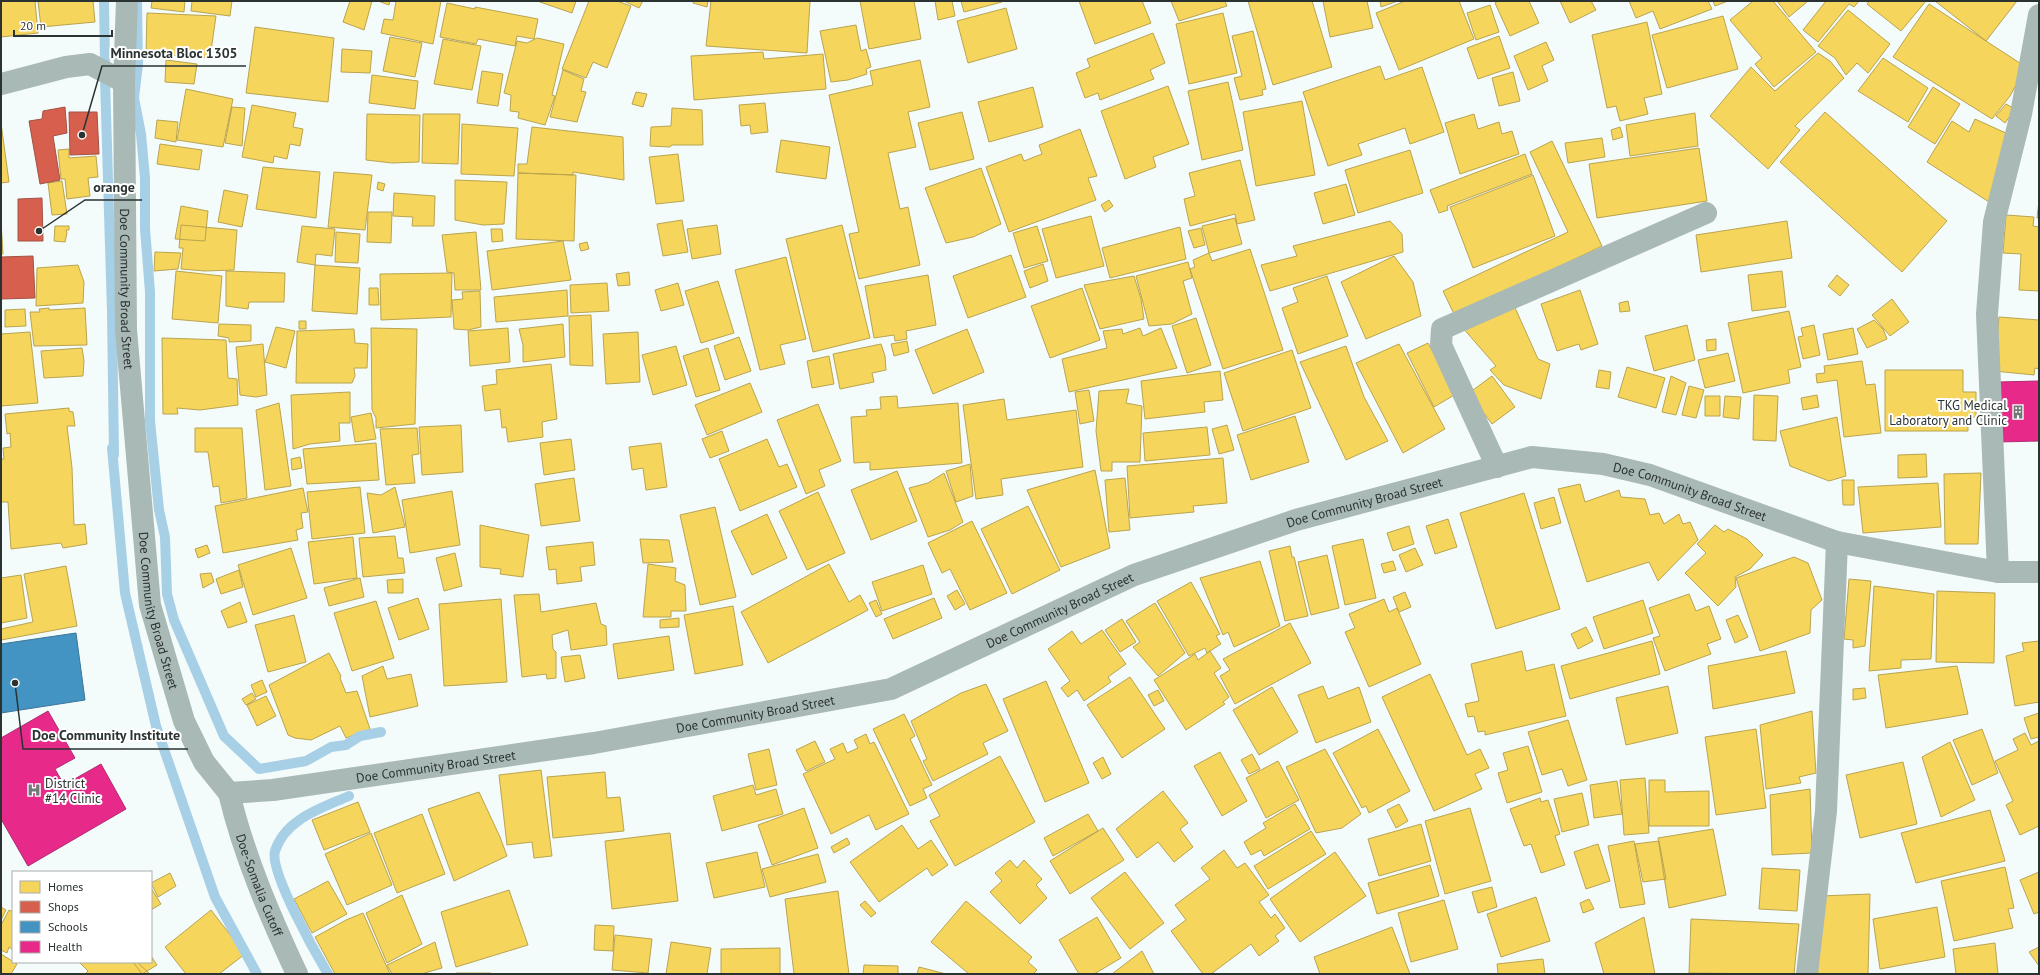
<svg xmlns="http://www.w3.org/2000/svg" width="2040" height="975" font-family="'PT Sans',sans-serif">
	<rect width="100%" height="100%" fill="#f4fbfb"/>
	<path fill="#f6d55c" stroke="#b9a44f" d="M1,1H35L38,33L1,37Z
		M38,1H93L95,22L41,27Z
		M152,1H185L184,12L151,8Z
		M192,1H232L230,16L191,11Z
		M350,1H372L364,30L343,22Z
		M378,1H390L389,5Z
		M396,1H441L433,44L381,33L384,19L393,20Z
		M537,1H576L572,13Z
		M589,1H617L631,6L607,68L593,62L586,78L562,69Z
		M624,1H643L639,8Z
		M693,1H708L707,7L693,3Z
		M711,1H810L807,53L706,46Z
		M860,1H914L921,39L869,49Z
		M935,1H952L955,16L938,20Z
		M961,1H1002V2L964,12Z
		M1079,1H1142L1151,23L1095,44Z
		M1171,1H1225L1227,6L1179,21Z
		M1248,1H1312L1332,67L1273,85Z
		M1323,1H1367L1373,28L1330,37Z
		M1380,1H1398L1381,7Z
		M1405,1H1459L1474,39L1399,70L1376,13Z
		M1498,1H1529L1539,23L1510,36L1495,3Z
		M1560,1H1591L1596,10L1570,23Z
		M1629,1H1708L1712,9L1660,29L1653,11L1636,18Z
		M1713,1H1728L1715,6Z
		M1753,1H1773L1816,52L1774,87L1755,64L1762,58L1730,20Z
		M1777,1H1808L1789,17Z
		M1826,1H1859L1854,7L1849,4L1818,42L1803,30Z
		M1869,1H1926L1901,31L1867,4Z
		M1935,1H2017L1986,41Z
		M447,3L475,9V7L538,19L534,39L517,36L515,46L478,39L476,44L440,37Z
		M1929,4L2026,67L2010,96L1992,119L1893,57Z
		M1490,5L1499,32L1476,40L1467,13Z
		M1006,8L1017,49L968,63L957,21Z
		M1848,10L1890,44L1868,73L1857,63L1846,75L1835,58L1818,46Z
		M147,13L216,16L210,58L146,53Z
		M1223,13L1237,73L1189,84L1176,24Z
		M1723,16L1738,69L1667,88L1652,35Z
		M1647,22L1662,94L1644,98L1648,114L1620,121L1616,106L1607,108L1592,35Z
		M856,25L861,51L866,49L871,67L866,69L867,74L848,80L831,82L820,31Z
		M255,27L334,38L328,102L246,93Z
		M1253,31L1266,89L1262,90L1263,95L1240,100L1234,78L1242,76L1232,36Z
		M1153,33L1165,63L1150,70L1154,79L1100,100L1098,93L1085,98L1076,73L1090,67L1087,59Z
		M1499,36L1510,68L1478,79L1467,48Z
		M390,37L422,43L415,77L383,71Z
		M537,38L564,44L552,95L555,96L545,125L518,118L519,112L510,111L511,95L504,93L517,41L527,43Z
		M443,39L481,46L472,90L434,84Z
		M1546,42L1554,60L1542,66L1548,81L1528,90L1514,56Z
		M342,49L372,51L370,73L341,72Z
		M763,52L764,59L823,54L826,89L694,100L691,56Z
		M1818,53L1830,61L1844,78L1795,126L1800,130L1768,169L1710,116L1751,67L1775,91Z
		M1883,58L1928,88L1908,122L1858,91Z
		M166,60L197,64L194,84L165,82Z
		M920,60L930,107L908,112L916,147L888,153L900,209L908,207L920,265L859,279L849,234L859,232L829,95L873,85L870,71Z
		M1380,66L1385,80L1422,67L1444,132L1410,144L1405,128L1358,144L1362,155L1328,166L1303,92Z
		M563,70L584,79L581,91L586,92L577,122L550,117Z
		M482,71L503,74L498,106L477,103Z
		M1513,72L1520,101L1499,106L1492,78Z
		M372,75L418,81L415,109L369,103Z
		M1228,82L1243,150L1202,160L1188,91Z
		M1168,86L1189,144L1153,157L1156,167L1125,179L1101,111Z
		M1033,87L1043,127L989,142L978,102Z
		M1933,87L1960,104L1935,144L1908,127Z
		M186,89L233,99L223,147L177,140Z
		M636,92L647,94L643,107L632,104Z
		M1302,101L1315,175L1256,186L1243,112Z
		M765,103L768,132L751,134L750,125L741,126L739,105Z
		M2006,104L2015,109L2005,123L1996,116Z
		M252,105L296,113L293,127L303,129L300,146L290,144L287,159L274,156L273,163L242,157Z
		M232,107L245,108L242,146L225,143Z
		M672,108L702,110L703,145H672L670,147L650,146L651,127L671,126Z
		M962,112L974,159L930,170L918,123Z
		M1825,112L1947,221L1902,272L1780,162Z
		M1695,113L1698,146L1630,156L1626,125Z
		M367,114L420,115L419,162L392,163L366,160Z
		M423,114H460L458,164L422,163Z
		M1474,114L1478,129L1499,122L1502,134L1512,131L1519,154L1460,174L1445,123Z
		M1975,119L2008,134L1989,202L1927,162L1952,121L1969,132Z
		M157,120L178,122L176,142L155,138Z
		M1,123L9,182L1,183Z
		M462,124L518,128L514,176L461,174Z
		M532,127L623,137L624,180L573,172V175L518,173V164H527Z
		M1620,127L1623,137L1613,140L1611,130Z
		M1080,129L1097,176L1088,178L1096,200L1009,232L986,167L1021,154L1024,161L1042,154L1039,145Z
		M1602,138L1605,157L1568,163L1565,143Z
		M781,140L830,147L826,179L776,172Z
		M1552,141L1602,246L1455,316L1443,291L1568,232L1530,152Z
		M160,144L202,150L199,170L157,164Z
		M1699,148L1707,201L1597,218L1589,164Z
		M69,149V158L96,156L98,177L88,178L90,196L67,199L65,179H61L58,150Z
		M1410,150L1423,193L1358,213L1345,170Z
		M678,154L684,201L656,204L649,157Z
		M1525,154L1532,174L1447,206L1448,210L1439,213L1430,190Z
		M1240,160L1255,220L1237,224L1235,214L1190,226L1184,199L1195,196L1189,173Z
		M263,167L320,172L316,218L256,209Z
		M981,168L1001,224L973,237L946,243L925,188Z
		M334,172L372,175L365,230L328,227Z
		M518,173L576,175L574,241L516,239Z
		M1533,175L1555,236L1473,268L1450,207Z
		M455,180L507,182L504,224L483,225L455,220Z
		M62,181L67,214L52,215L48,183Z
		M378,182L385,184L383,191L377,189Z
		M1346,184L1355,215L1323,224L1314,193Z
		M224,190L248,195L242,227L218,222Z
		M394,193L435,196L434,226H412L413,217L393,216Z
		M1109,200L1113,206L1105,212L1101,205Z
		M2039,201V218H2037Z
		M181,206L208,211L205,241L175,239Z
		M368,212H392L391,243L367,242Z
		M2006,215L2034,217L2033,226L2039,227V291L2019,290L2021,254L2003,253Z
		M1091,216L1104,266L1056,278L1042,229Z
		M1235,218L1242,244L1209,253L1202,226Z
		M682,220L688,252L663,256L657,224Z
		M1,221L3,254H1Z
		M1390,221L1402,234L1403,252L1270,291L1261,265L1297,256L1293,246Z
		M1787,221L1792,258L1701,272L1696,235Z
		M181,225L237,230L234,270L205,271L181,269L183,248H179Z
		M717,225L721,254L692,259L687,229Z
		M842,225L870,338L813,352L786,239Z
		M55,226H69V230H66L67,233L65,242L54,241Z
		M302,226L335,229L332,256L316,254L315,265L297,262Z
		M1037,226L1048,261L1024,268L1013,233Z
		M1180,227L1186,259L1110,278L1102,248Z
		M1201,228L1205,245L1194,248L1188,231Z
		M491,229H502L503,241L492,242Z
		M336,232L360,234L358,263L335,262Z
		M476,232L481,290H455L454,273L447,272L442,235Z
		M563,241L571,280L492,290L487,251Z
		M587,242L589,249L581,251L579,244Z
		M1250,249L1283,350L1223,369L1190,269L1195,267L1193,260L1209,253L1212,261Z
		M155,252L181,253L178,269L154,271Z
		M1011,255L1026,297L968,318L953,276Z
		M1394,256L1413,282L1421,316L1366,339L1341,282Z
		M786,257L806,339L780,345L785,364L760,370L735,270Z
		M1188,262L1192,278L1183,281L1192,314L1172,324L1149,326L1136,276Z
		M1043,264L1048,281L1030,288L1024,271Z
		M78,265L84,282L83,303L36,306L37,268Z
		M315,265L360,268L357,314L312,311Z
		M176,271L222,276L218,323L172,319Z
		M226,271L285,273L284,302H249L248,309L226,306Z
		M1782,271L1786,307L1752,311L1748,275Z
		M629,272L630,285L618,286L616,274Z
		M452,273L451,317L381,320L380,274Z
		M928,275L936,325L906,331L907,339L895,341L894,335L874,338L865,286Z
		M1837,275L1849,285L1840,296L1828,286Z
		M1134,276L1141,299L1144,319L1100,329L1084,285Z
		M1327,276L1348,336L1298,354L1282,308L1298,302L1293,288Z
		M718,281L734,333L701,343L685,291Z
		M607,283L609,311L571,313L570,285Z
		M678,283L684,305L661,311L655,290Z
		M369,288H378L379,305H369Z
		M1082,288L1100,340L1050,358L1031,306Z
		M567,290L568,316L496,322L494,297Z
		M1580,290L1598,344L1581,350L1579,344L1557,351L1541,304Z
		M480,291L481,327L468,330L454,329L452,300L463,299L462,292Z
		M1892,299L1909,322L1890,336L1872,315Z
		M1512,301L1538,359L1550,364L1541,399L1504,385L1490,370L1496,366L1462,327Z
		M1628,301L1630,311L1620,312L1619,303Z
		M49,308V310L85,308L87,345L34,346L30,312H40L39,309Z
		M25,309L26,326L5,327V310Z
		M1789,311L1801,367L1788,370L1790,383L1743,393L1728,323Z
		M591,315L593,366L570,365L569,316Z
		M1999,317L2039,320V369L2035,368L2034,375L1994,371Z
		M1196,318L1211,365L1187,373L1172,326Z
		M1874,320L1883,329L1887,339L1867,348L1857,329Z
		M299,321H306V329H299Z
		M219,324L251,325V341L229,342V338L218,336Z
		M563,324L565,357L523,362V345L519,329Z
		M1687,325L1695,360L1654,371L1645,336Z
		M1814,325L1820,355L1803,359L1798,337L1803,336L1801,328Z
		M276,327L295,331L286,368L265,362Z
		M371,328L417,329L415,424L376,428V418L372,410Z
		M508,328L510,362L470,366L468,331Z
		M1140,328L1143,336L1161,328L1177,368L1069,392L1062,359L1107,348L1103,331L1122,329L1123,334Z
		M1853,328L1858,354L1828,360L1823,334Z
		M354,329L355,343L368,344L367,368H354L355,376L352,383H296L297,331Z
		M967,329L984,372L933,394L915,350Z
		M30,332L38,403L1,406V334Z
		M638,332L640,382L606,384L603,334Z
		M739,337L751,371L725,380L714,346Z
		M162,338L226,340L228,378L237,379L238,405L200,410L177,408L178,414H163Z
		M1716,339V350L1707,351L1706,340Z
		M907,341L909,352L894,356L891,344Z
		M1428,343L1456,394L1434,407L1407,353Z
		M263,344L267,395L256,397L240,395L236,347Z
		M881,344L885,356L886,370L872,373L874,382L840,389L833,354Z
		M1399,344L1445,429L1403,453L1356,363Z
		M676,346L687,385L653,395L642,355Z
		M1346,346L1364,397L1388,441L1346,460L1300,362Z
		M82,348L84,361L83,376L44,378L41,351Z
		M708,348L720,390L696,397L683,356Z
		M1292,350L1311,408L1243,431L1224,373Z
		M1728,353L1735,381L1705,388L1698,360Z
		M829,356L834,384L812,388L807,361Z
		M1862,361L1866,385L1875,384L1881,433L1844,437L1837,380L1817,383L1816,374L1825,373L1824,366Z
		M551,364L557,419L542,422L543,437L508,442L506,427L502,428L500,409L485,411L482,386L497,384L496,370Z
		M1627,367L1665,378L1656,408L1618,397Z
		M1599,370L1611,372L1609,389L1596,387Z
		M1885,370H1963V392H1976V417H1968V431H1885Z
		M1220,371L1223,400L1204,402L1205,412L1145,419L1141,381Z
		M1492,376L1515,407L1492,424L1469,393Z
		M1671,376L1686,383L1676,415L1662,412Z
		M750,383L762,412L707,435L695,405Z
		M1689,386L1704,390L1696,418L1682,415Z
		M1129,389L1126,403L1142,406L1140,462H1112V471H1101L1096,431L1099,391Z
		M1089,390L1094,421L1080,424L1075,392Z
		M350,392V423H339L340,441L310,444L293,449L291,395Z
		M1754,395L1778,396L1776,441L1753,440Z
		M1817,395L1819,407L1803,410L1801,398Z
		M897,396L898,408L958,403L962,463L870,470V462L854,463L851,417L867,416L866,410L881,409L880,397Z
		M1705,396H1720V416H1705Z
		M1725,396L1741,397L1739,419L1723,417Z
		M1004,399L1007,420L1076,410L1083,467L1001,479L1003,495L976,499L963,405Z
		M279,403L291,486L265,490L256,410Z
		M818,404L841,461L819,470L825,486L806,494L777,420Z
		M69,408V411L73,412L75,426H67L72,468L74,525L85,524L87,544L63,548L61,543L11,549L8,502H1V459H4L3,448L11,447L10,433L7,434L5,414Z
		M371,413L376,439L355,442L351,417Z
		M1295,416L1309,462L1251,480L1237,435Z
		M1837,417L1846,476L1829,481L1790,466L1780,431Z
		M461,425L463,472L422,475L419,427Z
		M1227,425L1234,450L1219,454L1212,429Z
		M1207,427L1210,455L1145,461L1143,433Z
		M195,428H242L247,498L221,503L219,486L213,487L208,452H195Z
		M417,428L419,454L412,455L415,483L386,485L380,429Z
		M722,431L729,451L710,458L702,439Z
		M571,439L575,470L544,475L540,443Z
		M767,439L779,467L787,464L797,487L740,511L719,459Z
		M376,443L379,480L307,484L303,449Z
		M661,443L667,487L646,490L643,468L632,470L629,447Z
		M1926,454L1927,477L1898,478V455Z
		M300,457L302,468L292,470L291,459Z
		M1223,458L1227,503L1193,506L1194,512L1130,518L1127,466Z
		M970,464L973,496L956,502L946,471Z
		M1095,470L1110,548L1061,567L1027,490Z
		M897,471L917,521L871,540L851,490Z
		M944,473L963,522L950,530L928,537L909,488L928,483Z
		M1981,473L1978,544H1945L1944,474Z
		M574,478L580,521L541,526L535,484Z
		M1125,478L1130,530L1109,532L1105,480Z
		M1842,480H1854V505H1843Z
		M1938,483L1941,527L1863,533L1858,487Z
		M1580,484L1585,502L1619,490L1621,497L1645,499L1650,515L1659,513L1664,524L1679,514L1683,524L1690,522L1698,540L1658,581L1649,562L1587,582L1558,489Z
		M360,487L365,533L312,539L307,492Z
		M395,487L405,527L373,533L367,493L381,495Z
		M303,488L308,512L301,513L303,528L296,530L298,540L223,553L215,506Z
		M452,491L460,545L410,553L402,500Z
		M818,492L845,553L807,570L779,511Z
		M1524,493L1560,609L1496,629L1460,513Z
		M1554,497L1561,523L1541,529L1534,503Z
		M1028,506L1060,570L1012,594L981,529Z
		M715,507L736,597L700,605L680,515Z
		M767,514L787,558L752,575L731,531Z
		M1448,519L1457,547L1435,554L1426,526Z
		M972,521L1007,593L970,610L950,569L942,573L928,543Z
		M480,525L529,535L523,577L500,574L501,569L480,567Z
		M1715,525L1724,532L1728,529L1747,539L1763,555L1750,569L1735,577L1736,587L1718,606L1685,573L1706,553L1697,544Z
		M1409,526L1414,544L1393,551L1387,533Z
		M395,536L398,558H403L405,573L363,577L359,538Z
		M353,537L357,578L314,584L308,542Z
		M640,539L669,540L673,562L643,563Z
		M1363,539L1376,598L1345,605L1332,546Z
		M593,542L595,565L580,567L582,581L557,584L556,569L549,570L546,547Z
		M207,545L210,553L198,558L195,549Z
		M1290,546L1292,557H1294L1308,616L1285,621L1269,551Z
		M291,548L307,598L253,615L238,565Z
		M1415,548L1423,565L1406,572L1399,555Z
		M455,553L462,586L444,591L436,558Z
		M1327,555L1339,608L1311,615L1298,562Z
		M1794,557L1808,563L1822,600L1811,610L1810,633L1760,651L1736,578Z
		M1260,561L1280,626L1234,647L1228,632L1223,635L1200,578Z
		M1393,561L1396,570L1384,573L1381,564Z
		M648,564L676,568L675,581L685,585L686,611H671V617H643Z
		M829,564L849,602L860,595L868,610L768,663L741,612Z
		M923,565L932,594L882,611L872,582Z
		M66,566L77,626L1,640V629L33,622L24,574Z
		M239,570L243,587L221,594L216,579Z
		M211,573L214,582L203,588L200,574Z
		M21,575L27,618L1,623V578Z
		M360,578L364,597L329,606L324,588Z
		M403,579V593H388L387,580Z
		M1849,579L1871,581L1865,646L1853,648V640L1844,639Z
		M1191,582L1220,634L1216,636L1221,644L1207,653L1205,648L1189,656L1157,601Z
		M1874,586L1934,594L1931,659L1901,660V668L1869,671Z
		M957,590L965,604L955,610L947,596Z
		M1937,591L1995,593L1994,663L1936,662Z
		M1405,592L1411,607L1399,612L1393,597Z
		M539,594L541,612L596,603L601,624L606,626L607,645L571,650L568,630L552,635L553,649L556,652V678L547,679L546,674L522,677L514,595Z
		M1689,594L1696,611L1709,606L1721,639L1707,644L1711,654L1665,671L1653,638L1660,636L1649,608Z
		M418,598L429,629L399,640L388,608Z
		M934,598L942,618L893,639L884,619Z
		M501,599L507,682L444,686L439,604Z
		M1384,599L1389,612L1397,608L1421,664L1369,687L1345,632L1355,628L1349,614Z
		M876,600L882,614L876,617L869,603Z
		M1643,600L1653,633L1604,649L1593,617Z
		M376,601L394,658L352,671L334,613Z
		M240,602L247,622L228,628L221,611Z
		M1155,603L1185,653L1158,676L1133,647L1140,642L1126,621Z
		M733,606L743,665L695,674L684,615Z
		M294,615L306,662L268,672L255,625Z
		M1738,615L1748,637L1735,643L1726,620Z
		M679,618V627L660,628V620Z
		M1122,619L1136,642L1120,652L1105,630Z
		M1290,623L1311,663L1235,704L1220,676L1230,670L1223,659Z
		M1586,627L1593,641L1578,649L1571,634Z
		M1102,630L1126,664L1108,677L1111,682L1084,701L1077,690L1068,697L1061,688L1070,681L1048,649L1072,631L1081,644Z
		M669,636L674,670L618,679L613,644Z
		M1652,641L1660,674L1570,699L1561,666Z
		M2039,641V702L2015,706L2006,656L2024,651L2022,643Z
		M1210,651L1221,668L1214,673L1229,697L1223,702L1225,704L1186,730L1154,680L1195,654L1198,660Z
		M1522,651L1526,671L1554,664L1566,716L1485,735V731L1478,732L1474,716L1468,717L1465,704L1479,701L1471,664Z
		M1786,651L1795,693L1713,709L1708,666Z
		M329,653L341,676L340,678L346,693L357,691L370,729L346,738L340,726L311,740L295,738L288,735L269,685Z
		M580,655L585,678L565,682L561,657Z
		M383,666L387,679L411,674L418,706L370,717L362,676Z
		M1957,666L1968,714L1886,728L1878,675Z
		M1430,674L1467,755L1480,749L1489,768L1475,774L1482,789L1434,811L1382,697Z
		M1130,677L1165,729L1122,758L1087,705Z
		M262,680L267,692L256,697L251,685Z
		M1046,681L1089,783L1045,802L1003,699Z
		M986,684L1008,731L983,743L988,754L933,781L923,761L927,759L911,721L961,693Z
		M1323,686L1328,699L1359,687L1371,722L1316,743L1298,695Z
		M1668,686L1678,733L1626,745L1616,698Z
		M1272,687L1298,732L1259,755L1233,710Z
		M1865,688L1866,698L1853,700V689Z
		M1158,690L1164,701L1154,706L1148,695Z
		M252,693L256,699L246,705L242,699Z
		M266,696L276,716L257,726L247,705Z
		M1812,711L1816,773L1799,777L1801,783L1766,789L1760,725Z
		M2039,713V737L2031,739L2024,718Z
		M904,714L915,736L910,739L932,785L923,789L927,798L910,806L873,729Z
		M1568,720L1587,780L1568,786L1562,769L1542,775L1528,732Z
		M1378,729L1410,791L1369,813L1366,806L1362,808L1333,753Z
		M1756,729L1766,808L1716,815L1705,737Z
		M1982,729L1998,773L1972,785L1953,740Z
		M2025,733L2031,745L2039,741V826L2020,835L2006,805L2013,801L1995,761L2018,750L2013,739Z
		M866,734L870,744L874,742L909,814L876,830L869,815L831,834L803,774L835,759L830,749L843,743L847,753L858,748L854,740Z
		M815,741L825,762L806,771L796,750Z
		M1950,742L1975,800L1941,817L1922,757Z
		M1528,746L1542,792L1507,803L1498,773L1508,770L1503,753Z
		M769,749L777,785L756,790L748,754Z
		M1325,749L1361,814L1342,828L1316,833L1286,767Z
		M1220,752L1247,801L1222,816L1194,766Z
		M1252,754L1260,769L1249,774L1241,760Z
		M1000,756L1035,822L955,866L930,821L940,816L929,795Z
		M1103,757L1111,774L1102,779L1093,763Z
		M1278,761L1299,800L1266,818L1246,778Z
		M1903,762L1917,824L1860,838L1846,775Z
		M541,770L552,856L534,858L532,842L507,845L499,775Z
		M605,772L607,798L620,797L624,831L553,838L547,777Z
		M1645,778L1649,833L1624,835L1620,780Z
		M1649,780H1665V792L1709,791V826H1649Z
		M1617,781L1622,814L1594,818L1590,785Z
		M753,785L756,795L776,789L783,814L722,831L713,796Z
		M1810,789L1812,853L1772,855L1770,795Z
		M1163,791L1188,823L1180,829L1193,847L1174,862L1158,842L1137,858L1116,829Z
		M479,792L500,837L507,856L454,881L428,809Z
		M1582,793L1589,825L1562,832L1554,799Z
		M1540,798L1541,802L1548,800L1560,834L1555,836L1565,865L1541,873L1531,844L1524,846L1510,809Z
		M358,802L370,832L324,850L312,820Z
		M1295,804L1310,829L1264,856L1261,850L1251,855L1244,842L1266,828L1263,823Z
		M1399,804L1408,821L1396,828L1387,810Z
		M804,808L818,848L772,865L758,825Z
		M1470,808L1491,881L1445,894L1425,821Z
		M1990,810L2005,861L1916,883L1901,833Z
		M422,814L445,874L397,893L374,833Z
		M1088,814L1098,831L1053,856L1044,838Z
		M1421,824L1431,861L1379,876L1368,839Z
		M902,825L918,849L931,840L948,865L932,876L927,868L879,902L850,862Z
		M1103,828L1124,860L1070,894L1050,861Z
		M1713,829L1726,895L1669,908L1658,838Z
		M1311,831L1326,854L1268,889L1254,866Z
		M371,833L392,885L347,905L325,854Z
		M670,833L678,901L612,909L605,841Z
		M847,838L850,844L834,853L831,847Z
		M1634,841L1645,904L1620,908L1608,846Z
		M1659,841L1666,879L1643,882L1635,844Z
		M1598,844L1610,881L1586,889L1574,852Z
		M1224,850L1237,868L1245,863L1269,895L1259,902L1271,918L1275,914L1285,928L1275,936L1279,941L1259,956L1251,944L1211,974H1203L1171,931L1186,920L1175,905L1210,879L1201,868Z
		M757,852L765,887L714,898L706,863Z
		M1335,852L1366,896L1300,942L1270,899Z
		M818,854L826,882L770,897L762,869Z
		M1010,860L1017,868L1024,860L1042,879L1036,885L1047,898L1020,924L990,892L1002,881L995,873Z
		M1430,865L1439,896L1377,914L1368,883Z
		M2005,867L2014,908L2008,909L2013,928L1954,941L1941,881Z
		M1762,868L1800,870L1797,911L1759,909Z
		M1125,872L1164,923L1130,949L1091,898Z
		M2039,872V912L2034,914L2020,880Z
		M170,873L176,886L158,897L151,883Z
		M328,881L347,914L312,933L294,899Z
		M1492,887L1497,907L1478,913L1472,892Z
		M151,888L161,904L151,910Z
		M509,890L528,945L456,967L441,912Z
		M838,891L849,974H794L785,899Z
		M1870,894L1868,974H1813L1821,896Z
		M402,895L422,944L387,963L366,913Z
		M1536,897L1550,941L1501,957L1487,914Z
		M1589,899L1594,909L1583,913L1580,903Z
		M1444,900L1458,949L1411,962L1398,913Z
		M865,901L876,913L871,917L860,905Z
		M966,901L1032,957L1028,962L1037,970L1033,974H969L931,942Z
		M1,907L6,910L1,920Z
		M1937,907L1945,957L1880,969L1873,919Z
		M9,910L13,912V950L9,947L7,953L1,950V925Z
		M211,910L245,954L219,974H186L165,947Z
		M363,913L390,974H335L315,937L346,920Z
		M1097,917L1121,958L1094,974H1079L1059,940Z
		M1644,917L1655,974H1604L1595,943Z
		M1691,919L1799,924L1794,974L1689,973Z
		M595,925L614,926L613,951L594,950Z
		M1392,927L1410,974H1320L1314,957Z
		M615,935L652,939L648,973L612,970Z
		M435,942L442,968L421,974H392L387,965Z
		M671,942L711,948L707,974H666Z
		M1995,943L1998,974H1956L1953,949Z
		M2039,947V966L2029,952Z
		M780,948V974H721V949Z
		M1142,951L1154,974H1112Z
		M1,954L17,964L11,974H1Z
		M151,956L157,965L142,974L133,962H151Z
		M1543,959L1545,974H1498L1497,964Z
		M79,962H137L150,974H85L88,971Z
		M864,965L898,966V974H863Z
		M919,967L946,974H917Z
		M456,973H491V974H456Z"/>
	<path fill="#d6604d" stroke="#a25245" d="M65,107L67,133L53,136L60,180L40,184L29,121L42,119L43,111Z
		M69,112H97L99,154L70,155Z
		M42,198L43,241H18V199Z
		M33,256L35,298L1,299V257Z"/>
	<path fill="#4393c3" stroke="#3c7698" d="M76,633L85,700L1,713V644Z"/>
	<path fill="#e7298a" stroke="#ae2c70" d="M2039,381V441L1998,442V382Z
		M48,711L75,758L55,769L64,785L101,764L126,809L28,866L1,819V738Z"/>
	<g fill="none" stroke-linecap="round" stroke-linejoin="round">
		<path stroke="#a7d0e6" stroke-width="10" d="M104,1L105,62
			M137,1L138,64L134,98L141,134L145,178V229L150,292V421L159,510L165,537L167,594L174,620L224,736L259,769L306,761L331,747L346,745L360,736L381,732
			M105,80L112,312L114,455
			M112,448L125,593L156,726L215,897L257,974
			M328,974C316,954 269,871 275,851C285,819 322,808 349,796"/>
		<g stroke="#a9b9b5" stroke-width="22">
			<path id="s1" d="M127,1L124,82L126,330L150,605L184,721L204,762L229,793L273,790L594,743L891,689L1134,575L1296,520L1532,457L1603,464L1650,475L1837,542L1998,572H2039"/>
			<path d="M1,84L66,67L90,64L124,82"/>
			<path d="M1497,467L1441,345L1442,329L1706,213"/>
			<path d="M1998,572L1987,314L1994,222L2021,114L2039,15"/>
			<path id="s2" d="M229,793C244,856 270,916 297,974"/>
			<path d="M1807,974L1826,811L1837,542"/>
		</g>
	</g>
	<defs>
		<g id="building-bare" transform="scale(1.08)"><path d="M-4-6H4V6H1V3H-1V6H-4ZM-2.5-4.3h1.7v1.8h-1.7ZM.8-4.3h1.7v1.8H.8ZM-2.5-1h1.7V.8h-1.7ZM.8-1h1.7V.8H.8Z" fill="#717878" stroke="#fff" stroke-width="2.5" paint-order="stroke"/></g>
		<g id="hospital-bare" transform="scale(1.08)"><path d="M-5-5h3v3.5h4V-5h3V5h-3V1.5h-4V5h-3Z" fill="#717878" stroke="#fff" stroke-width="2.5" paint-order="stroke"/></g>
	</defs>
	<g fill-rule="evenodd">
		<use href="#building-bare" x="2018" y="412"/>
		<use href="#hospital-bare" x="34" y="790"/>
	</g>
	<g text-anchor="middle" stroke-width="4" stroke-linejoin="round" paint-order="stroke">
		<g font-size="13" fill="#2a3232" stroke="#fff">
			<text dy="5" stroke="none"><textPath href="#s1" startOffset="288">Doe Community Broad Street</textPath></text>
			<text dy="5" stroke="none"><textPath href="#s1" startOffset="2328">Doe Community Broad Street</textPath></text>
			<text dy="5" stroke="none"><textPath href="#s1" startOffset="1992">Doe Community Broad Street</textPath></text>
			<text dy="5" stroke="none"><textPath href="#s1" startOffset="1668">Doe Community Broad Street</textPath></text>
			<text dy="5" stroke="none"><textPath href="#s1" startOffset="612">Doe Community Broad Street</textPath></text>
			<text dy="5" stroke="none"><textPath href="#s1" startOffset="1344">Doe Community Broad Street</textPath></text>
			<text dy="5" stroke="none"><textPath href="#s1" startOffset="1020">Doe Community Broad Street</textPath></text>
			<text dy="5" stroke="none"><textPath href="#s2" startOffset="97">Doe-Somalia Cutoff</textPath></text>
		</g>
		<g font-size="13" fill="#2a3232" stroke="#fff" text-anchor="end">
			<text x="2007" y="410">TKG Medical<tspan x="2007" dy="15">Laboratory and Clinic</tspan></text>
			<text x="45" y="788" text-anchor="start">District<tspan x="45" dy="15">#14 Clinic</tspan></text>
		</g>
	</g>
	<path fill="none" stroke="#2a3232" stroke-width="1.5" d="M82 135L102 66H246M39 231L85 200H142M15 683L23 749H188"/>
	<g fill="#2a3232" stroke="#fff" stroke-width="1.5">
		<circle cx="82" cy="135" r="4"/>
		<circle cx="39" cy="231" r="4"/>
		<circle cx="15" cy="683" r="4"/>
	</g>
	<g font-size="14" text-anchor="middle" font-weight="bold" fill="#2a3232" stroke="#fff" stroke-width="4" stroke-linejoin="round" paint-order="stroke">
		<text x="174" y="58">Minnesota Bloc 1305</text>
		<text x="114" y="192">orange</text>
		<text x="106" y="740">Doe Community Institute</text>
	</g>
	<rect width="2040" height="975" fill="none" stroke="#2a3232" stroke-width="4"/>
	<rect x="12" y="871" width="140" height="92" fill="#ffffff" stroke="#aaadad"/>
	<rect x="20" y="881" width="20" height="12" fill="#f6d55c" stroke="#aaadad"/>
	<text x="48" y="891" font-size="12" fill="#2a3232">Homes</text>
	<rect x="20" y="901" width="20" height="12" fill="#d6604d" stroke="#aaadad"/>
	<text x="48" y="911" font-size="12" fill="#2a3232">Shops</text>
	<rect x="20" y="921" width="20" height="12" fill="#4393c3" stroke="#aaadad"/>
	<text x="48" y="931" font-size="12" fill="#2a3232">Schools</text>
	<rect x="20" y="941" width="20" height="12" fill="#e7298a" stroke="#aaadad"/>
	<text x="48" y="951" font-size="12" fill="#2a3232">Health</text>
	<path d="M14 30v6h98v-6" fill="none" stroke="#2a3232" stroke-width="2"/>
	<text x="20" y="30" font-size="12" fill="#2a3232" stroke="#ffffff" stroke-width="3" paint-order="stroke">20 m</text>
</svg>
